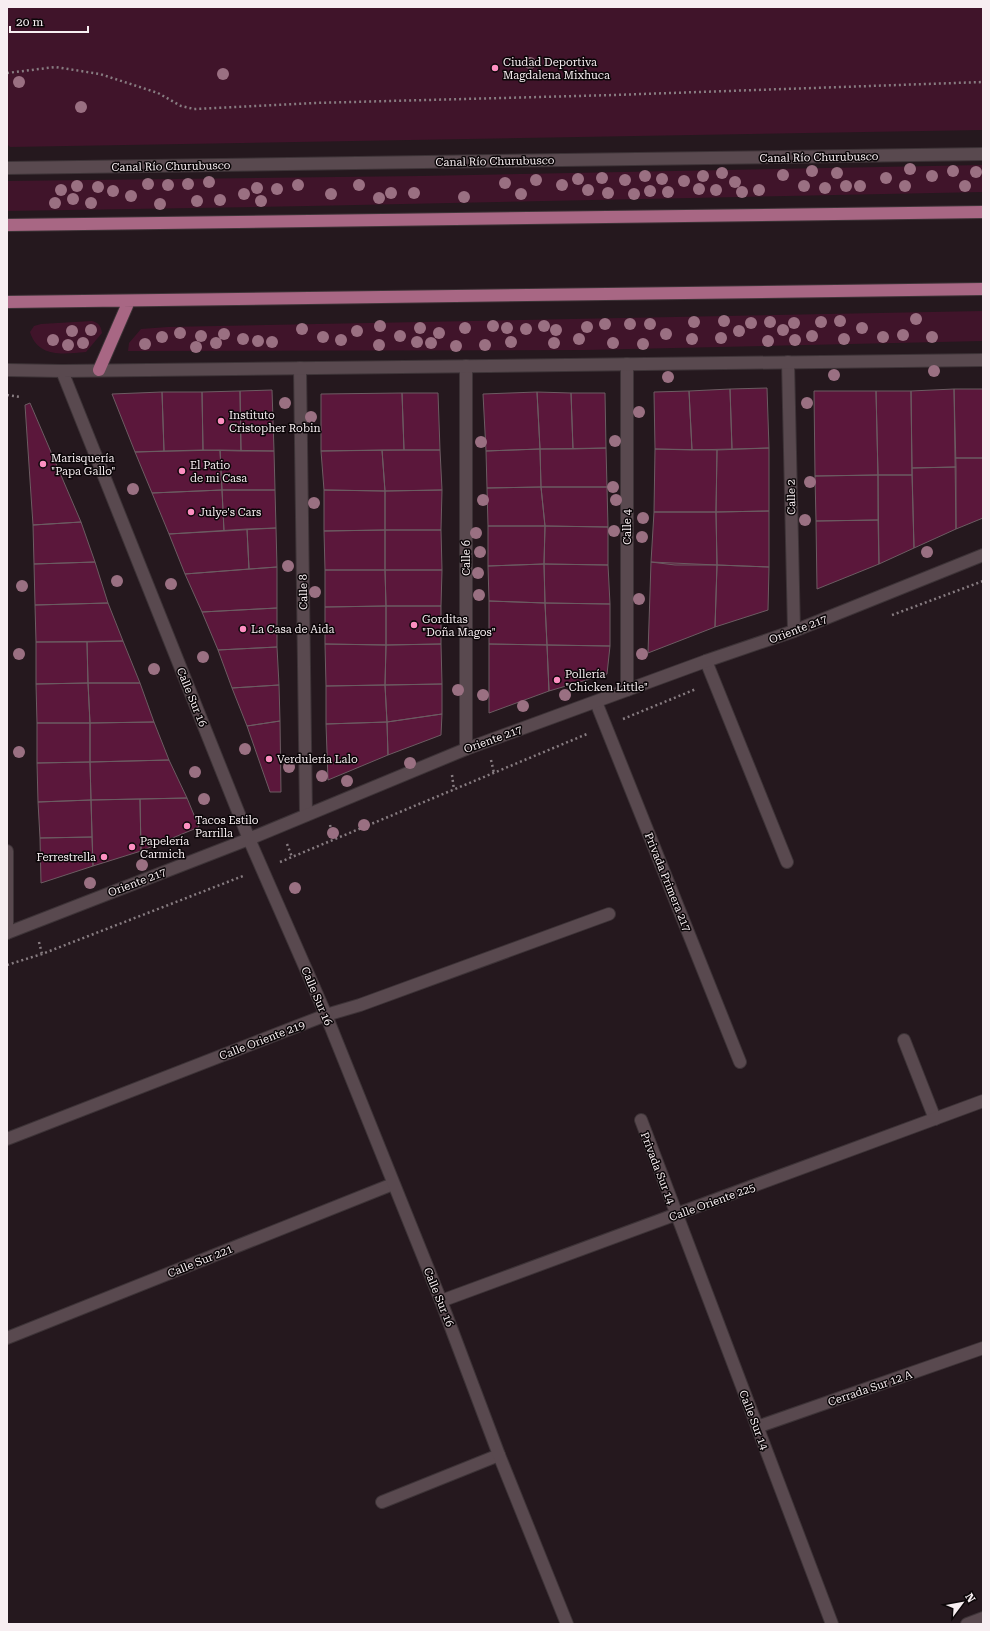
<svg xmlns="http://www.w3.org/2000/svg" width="990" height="1631" font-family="'Roboto Serif',serif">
	<rect width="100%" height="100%" fill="#25181e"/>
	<path fill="#40142a" d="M7,7H983V130L10,147L7,144Z
		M983,165V192L309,206L7,211V181L421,176Z
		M983,311V341L585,350L128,351L129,343L141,329L168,327Z
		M92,321C99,323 101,326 102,333L86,352C63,354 38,358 30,332L34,326L41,324Z"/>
	<path fill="#5b173b" stroke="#6c5c62" d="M767,388L769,448L732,449L730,389Z
		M730,389L732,449L692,450L689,391Z
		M954,389L956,467L912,468L911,391Z
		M954,389H983V458H955Z
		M272,390L274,451H241L240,391Z
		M240,391L241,451L203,450L202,392Z
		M689,391L692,450L655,449L654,392Z
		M814,391H876L878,475L815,476Z
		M876,391H911L912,475H878Z
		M162,392L164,451L135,452L112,394Z
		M162,392H202L203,450L164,451Z
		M537,392L540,449L486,451L483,394Z
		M537,392L571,393L573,449H540Z
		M402,393L404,450L321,451V394Z
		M402,393H438L440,450H404Z
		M571,393H605L606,448L573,449Z
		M30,403L81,522L33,525L25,405Z
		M606,448L607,487H541L540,449Z
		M769,448V511L716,512L717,450Z
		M540,449L541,487L487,488L486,451Z
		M655,449L717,450L716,512H654Z
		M220,450L274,451L275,490H222Z
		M220,450L222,490L152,493L135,452Z
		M382,450L385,491L324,490L321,451Z
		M382,450H440L442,490L385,491Z
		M955,458H983V518L956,529Z
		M956,467V529L914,548L912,468Z
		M878,475V520L816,521L815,476Z
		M878,475H912L914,548L879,564Z
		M541,487L545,526H488L487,488Z
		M541,487H607L608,527L545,526Z
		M222,490H275L276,528L224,531Z
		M222,490L224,531L169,534L152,493Z
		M324,490L385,491V530L324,531Z
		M442,490L441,530H385V491Z
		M769,511V567L717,565L716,512Z
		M654,512H716L717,565H675L651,562Z
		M878,520L879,564L817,589L816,521Z
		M81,522L95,562L34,564L33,525Z
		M488,526H545L544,564L488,566Z
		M545,526L608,527V565L544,564Z
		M276,528L277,567L249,569L247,529Z
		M247,529L249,569L185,574L169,534Z
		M385,530V570H325L324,531Z
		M385,530H441L442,570H385Z
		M95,562L108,603L35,605L34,564Z
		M651,562L717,565L715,627L648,653Z
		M544,564L545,603L489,601L488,566Z
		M544,564L608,565L610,604L545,603Z
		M717,565L769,567L768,610L715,627Z
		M277,567V608L202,612L185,574Z
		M325,570H385L386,606L325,607Z
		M385,570H442L441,606H386Z
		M489,601L545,603L547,645L489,644Z
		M108,603L123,641L36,642L35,605Z
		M545,603L610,604V646L547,645Z
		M386,606V645L325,644V607Z
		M386,606H441V644L386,645Z
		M277,608V647L218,650L202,612Z
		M123,641L140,683H88L87,642Z
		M36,642H87L88,683L36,684Z
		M325,644L386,645L385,685L326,686Z
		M441,644L442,684L385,685L386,645Z
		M489,644L547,645L549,691L489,713Z
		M547,645L610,646L607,674L549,691Z
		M277,647L279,685L232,688L218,650Z
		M88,683L90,723H37L36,684Z
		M88,683H140L154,722L90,723Z
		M442,684V714L387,722L385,685Z
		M279,685L280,721L247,726L232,688Z
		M385,685L387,722L326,724V686Z
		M442,714L441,735L388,755L387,722Z
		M280,721L281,792H270L247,726Z
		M154,722L169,760L90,762V723Z
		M387,722L388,755L328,780L326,724Z
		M37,723H90V762L37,763Z
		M169,760L187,798L91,800L90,762Z
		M90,762L91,800L38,802L37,763Z
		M187,798L199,827L141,851L140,799Z
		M140,799L141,851L93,866L91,800Z
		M91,800L92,837L40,838L38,802Z
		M92,837L93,866L41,883L40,838Z"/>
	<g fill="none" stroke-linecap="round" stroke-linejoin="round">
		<g stroke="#3d3337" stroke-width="14">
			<path id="service" d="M706,661L787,862
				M904,1040L935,1119
				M382,1502L499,1455"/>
		</g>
		<g stroke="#3d3337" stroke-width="14">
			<path id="minor" d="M788,362L794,631
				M466,366V749
				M300,368L306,815
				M627,690V364
				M596,702L740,1062
				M7,851V933
				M641,1120L832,1624
				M7,1139L326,1015L360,1005L609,914
				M441,1301L983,1101
				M7,1338L393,1184
				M757,1427L983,1348"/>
		</g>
		<g stroke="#3d3337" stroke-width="14">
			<path id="tertiary" d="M7,168L983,154
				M7,370L62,371L983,360
				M62,371L249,839L326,1015L441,1301L499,1455L567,1624
				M7,933L249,839L466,749L706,661L794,631L983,555
				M967,1624L983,1618"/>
		</g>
		<g stroke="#3d3337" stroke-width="14">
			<path id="primary" d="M7,225L983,212
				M7,302L983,289
				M99,370L129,301"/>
		</g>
		<path stroke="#877c81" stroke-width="2.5" stroke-dasharray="2 3" stroke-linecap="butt" d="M7,73L55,67L100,74L158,93L181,106L194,109L314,103L614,95L983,82
			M7,395L21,397
			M892,615L983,581
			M623,719L696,689
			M491,760L494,773
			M452,775L454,790
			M330,825L334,838
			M287,844L292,857
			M280,862L587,734
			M39,942L42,954
			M7,965L42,954L243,876"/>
		<use href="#service" stroke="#59494f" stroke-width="12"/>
		<use href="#minor" stroke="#59494f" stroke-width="12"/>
		<use href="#tertiary" stroke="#59494f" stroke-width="12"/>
		<use href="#primary" stroke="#a86784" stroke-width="12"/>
	</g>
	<g fill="#9a7082">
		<circle cx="530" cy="63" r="6"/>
		<circle cx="223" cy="74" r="6"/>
		<circle cx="19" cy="82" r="6"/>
		<circle cx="81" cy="107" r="6"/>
		<circle cx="910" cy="169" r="6"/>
		<circle cx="812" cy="171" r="6"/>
		<circle cx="953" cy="171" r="6"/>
		<circle cx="976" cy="172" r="6"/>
		<circle cx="722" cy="173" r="6"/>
		<circle cx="837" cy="173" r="6"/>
		<circle cx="783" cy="175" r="6"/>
		<circle cx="645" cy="176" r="6"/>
		<circle cx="703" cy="176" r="6"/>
		<circle cx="932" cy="176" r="6"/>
		<circle cx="602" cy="178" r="6"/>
		<circle cx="886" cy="178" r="6"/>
		<circle cx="578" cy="179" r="6"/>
		<circle cx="662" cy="179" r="6"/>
		<circle cx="536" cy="180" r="6"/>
		<circle cx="625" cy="180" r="6"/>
		<circle cx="684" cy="181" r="6"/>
		<circle cx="209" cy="182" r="6"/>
		<circle cx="735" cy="182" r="6"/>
		<circle cx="505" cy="183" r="6"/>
		<circle cx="148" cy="184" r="6"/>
		<circle cx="188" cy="184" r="6"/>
		<circle cx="168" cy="185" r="6"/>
		<circle cx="298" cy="185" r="6"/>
		<circle cx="359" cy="185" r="6"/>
		<circle cx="562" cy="185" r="6"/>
		<circle cx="77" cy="186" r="6"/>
		<circle cx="804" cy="186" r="6"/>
		<circle cx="846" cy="186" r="6"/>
		<circle cx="860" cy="186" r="6"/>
		<circle cx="905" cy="186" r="6"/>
		<circle cx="965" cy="186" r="6"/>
		<circle cx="98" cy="187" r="6"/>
		<circle cx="257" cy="188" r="6"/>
		<circle cx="825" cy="188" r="6"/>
		<circle cx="277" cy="189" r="6"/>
		<circle cx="699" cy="189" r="6"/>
		<circle cx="61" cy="190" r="6"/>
		<circle cx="588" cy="190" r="6"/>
		<circle cx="716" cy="190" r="6"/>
		<circle cx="759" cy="190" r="6"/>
		<circle cx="113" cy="191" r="6"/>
		<circle cx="650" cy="191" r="6"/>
		<circle cx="668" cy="192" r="6"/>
		<circle cx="742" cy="192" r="6"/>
		<circle cx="391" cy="193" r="6"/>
		<circle cx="414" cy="193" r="6"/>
		<circle cx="608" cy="193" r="6"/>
		<circle cx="244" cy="194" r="6"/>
		<circle cx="331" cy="194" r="6"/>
		<circle cx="521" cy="194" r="6"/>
		<circle cx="634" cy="194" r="6"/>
		<circle cx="131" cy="196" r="6"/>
		<circle cx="464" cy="197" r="6"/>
		<circle cx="379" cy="198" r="6"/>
		<circle cx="73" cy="199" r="6"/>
		<circle cx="220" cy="200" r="6"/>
		<circle cx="197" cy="201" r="6"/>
		<circle cx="261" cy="201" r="6"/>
		<circle cx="55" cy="203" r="6"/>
		<circle cx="91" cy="203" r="6"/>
		<circle cx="160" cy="204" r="6"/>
		<circle cx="916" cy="319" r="6"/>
		<circle cx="724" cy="321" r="6"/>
		<circle cx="840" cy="321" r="6"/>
		<circle cx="694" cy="322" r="6"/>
		<circle cx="770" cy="322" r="6"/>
		<circle cx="821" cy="322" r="6"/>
		<circle cx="751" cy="323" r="6"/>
		<circle cx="794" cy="323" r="6"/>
		<circle cx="605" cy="324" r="6"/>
		<circle cx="630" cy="324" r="6"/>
		<circle cx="650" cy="324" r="6"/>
		<circle cx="380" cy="326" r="6"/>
		<circle cx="493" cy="326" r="6"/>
		<circle cx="544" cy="326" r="6"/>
		<circle cx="587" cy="327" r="6"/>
		<circle cx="420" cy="328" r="6"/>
		<circle cx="465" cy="328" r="6"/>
		<circle cx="507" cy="328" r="6"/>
		<circle cx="862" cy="328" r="6"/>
		<circle cx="302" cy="329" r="6"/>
		<circle cx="526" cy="329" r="6"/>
		<circle cx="91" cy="330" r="6"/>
		<circle cx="556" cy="330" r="6"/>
		<circle cx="783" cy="330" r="6"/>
		<circle cx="72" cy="331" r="6"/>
		<circle cx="357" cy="331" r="6"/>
		<circle cx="739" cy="331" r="6"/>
		<circle cx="180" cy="333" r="6"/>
		<circle cx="439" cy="333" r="6"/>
		<circle cx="224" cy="334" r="6"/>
		<circle cx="666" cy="334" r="6"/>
		<circle cx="903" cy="335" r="6"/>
		<circle cx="201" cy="336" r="6"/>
		<circle cx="400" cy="336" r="6"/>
		<circle cx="812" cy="336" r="6"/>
		<circle cx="162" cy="337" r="6"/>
		<circle cx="323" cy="337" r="6"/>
		<circle cx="883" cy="337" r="6"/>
		<circle cx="932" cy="337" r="6"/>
		<circle cx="721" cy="338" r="6"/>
		<circle cx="243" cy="339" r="6"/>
		<circle cx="579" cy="339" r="6"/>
		<circle cx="692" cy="339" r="6"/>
		<circle cx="844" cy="339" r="6"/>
		<circle cx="53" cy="340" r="6"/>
		<circle cx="341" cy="340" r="6"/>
		<circle cx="795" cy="340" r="6"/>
		<circle cx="258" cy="341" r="6"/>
		<circle cx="768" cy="341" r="6"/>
		<circle cx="272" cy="342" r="6"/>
		<circle cx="417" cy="342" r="6"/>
		<circle cx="511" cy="342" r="6"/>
		<circle cx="83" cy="343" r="6"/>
		<circle cx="216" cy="343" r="6"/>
		<circle cx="431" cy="343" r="6"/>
		<circle cx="554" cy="343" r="6"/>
		<circle cx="613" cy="343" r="6"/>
		<circle cx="145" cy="344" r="6"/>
		<circle cx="643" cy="344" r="6"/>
		<circle cx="68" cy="345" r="6"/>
		<circle cx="379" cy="345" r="6"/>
		<circle cx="485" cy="345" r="6"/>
		<circle cx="456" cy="346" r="6"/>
		<circle cx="196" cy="347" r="6"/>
		<circle cx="934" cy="371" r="6"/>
		<circle cx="834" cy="375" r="6"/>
		<circle cx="668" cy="377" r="6"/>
		<circle cx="285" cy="403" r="6"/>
		<circle cx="807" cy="403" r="6"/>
		<circle cx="639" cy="412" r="6"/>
		<circle cx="311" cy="417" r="6"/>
		<circle cx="615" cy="441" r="6"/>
		<circle cx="481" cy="442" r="6"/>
		<circle cx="810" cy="482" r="6"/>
		<circle cx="613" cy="487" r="6"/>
		<circle cx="133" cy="489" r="6"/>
		<circle cx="483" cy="500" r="6"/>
		<circle cx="616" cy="500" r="6"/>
		<circle cx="314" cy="503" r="6"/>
		<circle cx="643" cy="518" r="6"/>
		<circle cx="805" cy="520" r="6"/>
		<circle cx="614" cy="531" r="6"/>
		<circle cx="476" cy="533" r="6"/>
		<circle cx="642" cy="537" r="6"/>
		<circle cx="480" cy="552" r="6"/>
		<circle cx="927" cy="552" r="6"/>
		<circle cx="288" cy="566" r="6"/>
		<circle cx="478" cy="573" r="6"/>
		<circle cx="117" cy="581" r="6"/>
		<circle cx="171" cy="584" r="6"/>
		<circle cx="22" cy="586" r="6"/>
		<circle cx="315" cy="592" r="6"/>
		<circle cx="479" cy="595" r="6"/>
		<circle cx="639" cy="599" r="6"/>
		<circle cx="19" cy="654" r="6"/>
		<circle cx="642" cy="654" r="6"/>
		<circle cx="203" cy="657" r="6"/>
		<circle cx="154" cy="669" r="6"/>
		<circle cx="458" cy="690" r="6"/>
		<circle cx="483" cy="695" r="6"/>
		<circle cx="565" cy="695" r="6"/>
		<circle cx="523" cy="706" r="6"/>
		<circle cx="245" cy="749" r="6"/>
		<circle cx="19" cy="752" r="6"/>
		<circle cx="410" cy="763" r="6"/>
		<circle cx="289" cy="767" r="6"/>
		<circle cx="195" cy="772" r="6"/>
		<circle cx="322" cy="776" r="6"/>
		<circle cx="347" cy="781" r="6"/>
		<circle cx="204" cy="799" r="6"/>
		<circle cx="364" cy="825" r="6"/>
		<circle cx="333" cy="833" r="6"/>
		<circle cx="142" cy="865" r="6"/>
		<circle cx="90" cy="883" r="6"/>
		<circle cx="295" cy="888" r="6"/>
	</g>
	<g fill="#fd8fc1" stroke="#0b0608" stroke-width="1.5">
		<circle cx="495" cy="68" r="4"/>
		<circle cx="221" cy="421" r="4"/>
		<circle cx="43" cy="464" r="4"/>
		<circle cx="182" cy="471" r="4"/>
		<circle cx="191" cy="512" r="4"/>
		<circle cx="414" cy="625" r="4"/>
		<circle cx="243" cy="629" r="4"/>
		<circle cx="557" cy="680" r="4"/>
		<circle cx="269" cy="759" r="4"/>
		<circle cx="187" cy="826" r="4"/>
		<circle cx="132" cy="847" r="4"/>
		<circle cx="104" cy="857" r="4"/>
	</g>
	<g text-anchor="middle" stroke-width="3" stroke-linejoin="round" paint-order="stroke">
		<g font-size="11" fill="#f7eef1" stroke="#0b0608" text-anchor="start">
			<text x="503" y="66">Ciudad Deportiva<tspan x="503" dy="13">Magdalena Mixhuca</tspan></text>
			<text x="229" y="419">Instituto<tspan x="229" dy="13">Cristopher Robin</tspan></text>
			<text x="51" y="462">Marisquería<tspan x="51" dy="13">"Papa Gallo"</tspan></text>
			<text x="190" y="469">El Patio<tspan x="190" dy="13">de mi Casa</tspan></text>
			<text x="199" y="516">Julye's Cars</text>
			<text x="422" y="623">Gorditas<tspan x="422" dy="13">"Doña Magos"</tspan></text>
			<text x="251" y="633">La Casa de Aida</text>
			<text x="565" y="678">Pollería<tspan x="565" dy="13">"Chicken Little"</tspan></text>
			<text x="277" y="763">Verdulería Lalo</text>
			<text x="195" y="824">Tacos Estilo<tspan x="195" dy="13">Parrilla</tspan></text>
			<text x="140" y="845">Papelería<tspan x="140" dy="13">Carmich</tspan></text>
			<text x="96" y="861" text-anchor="end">Ferrestrella</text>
		</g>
		<g font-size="11" fill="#f7eef1" stroke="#0b0608">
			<text transform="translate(819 157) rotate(-1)" y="4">Canal Río Churubusco</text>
			<text transform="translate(495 161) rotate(-1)" y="4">Canal Río Churubusco</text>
			<text transform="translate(171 166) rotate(-1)" y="4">Canal Río Churubusco</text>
			<text transform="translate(791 497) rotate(-91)" y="4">Calle 2</text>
			<text transform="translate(627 527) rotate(-90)" y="4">Calle 4</text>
			<text transform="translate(466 558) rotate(-90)" y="4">Calle 6</text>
			<text transform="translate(303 592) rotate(-91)" y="4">Calle 8</text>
			<text transform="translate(798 629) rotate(-21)" y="4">Oriente 217</text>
			<text transform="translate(192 697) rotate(68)" y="4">Calle Sur 16</text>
			<text transform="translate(493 739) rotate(-20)" y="4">Oriente 217</text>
			<text transform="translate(137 882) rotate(-21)" y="4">Oriente 217</text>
			<text transform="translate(668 882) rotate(68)" y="4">Privada Primera 217</text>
			<text transform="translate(317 996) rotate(67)" y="4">Calle Sur 16</text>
			<text transform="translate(262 1040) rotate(-21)" y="4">Calle Oriente 219</text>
			<text transform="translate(658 1168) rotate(69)" y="4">Privada Sur 14</text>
			<text transform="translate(712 1202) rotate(-20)" y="4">Calle Oriente 225</text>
			<text transform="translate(200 1261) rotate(-22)" y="4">Calle Sur 221</text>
			<text transform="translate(439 1297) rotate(68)" y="4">Calle Sur 16</text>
			<text transform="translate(870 1388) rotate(-19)" y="4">Cerrada Sur 12 A</text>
			<text transform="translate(754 1420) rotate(69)" y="4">Calle Sur 14</text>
		</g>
	</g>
	<rect width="990" height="1631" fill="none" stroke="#f7eef1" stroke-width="16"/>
	<g transform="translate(962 1603) rotate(58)" stroke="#0b0608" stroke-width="3" paint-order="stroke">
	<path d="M0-3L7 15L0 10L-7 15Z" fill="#f7eef1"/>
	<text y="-6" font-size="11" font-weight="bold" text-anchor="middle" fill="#f7eef1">N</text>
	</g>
	<path d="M10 26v6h78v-6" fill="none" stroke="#f7eef1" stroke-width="2"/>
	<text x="16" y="26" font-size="12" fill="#f7eef1" stroke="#0b0608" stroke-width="3" paint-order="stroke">20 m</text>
</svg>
